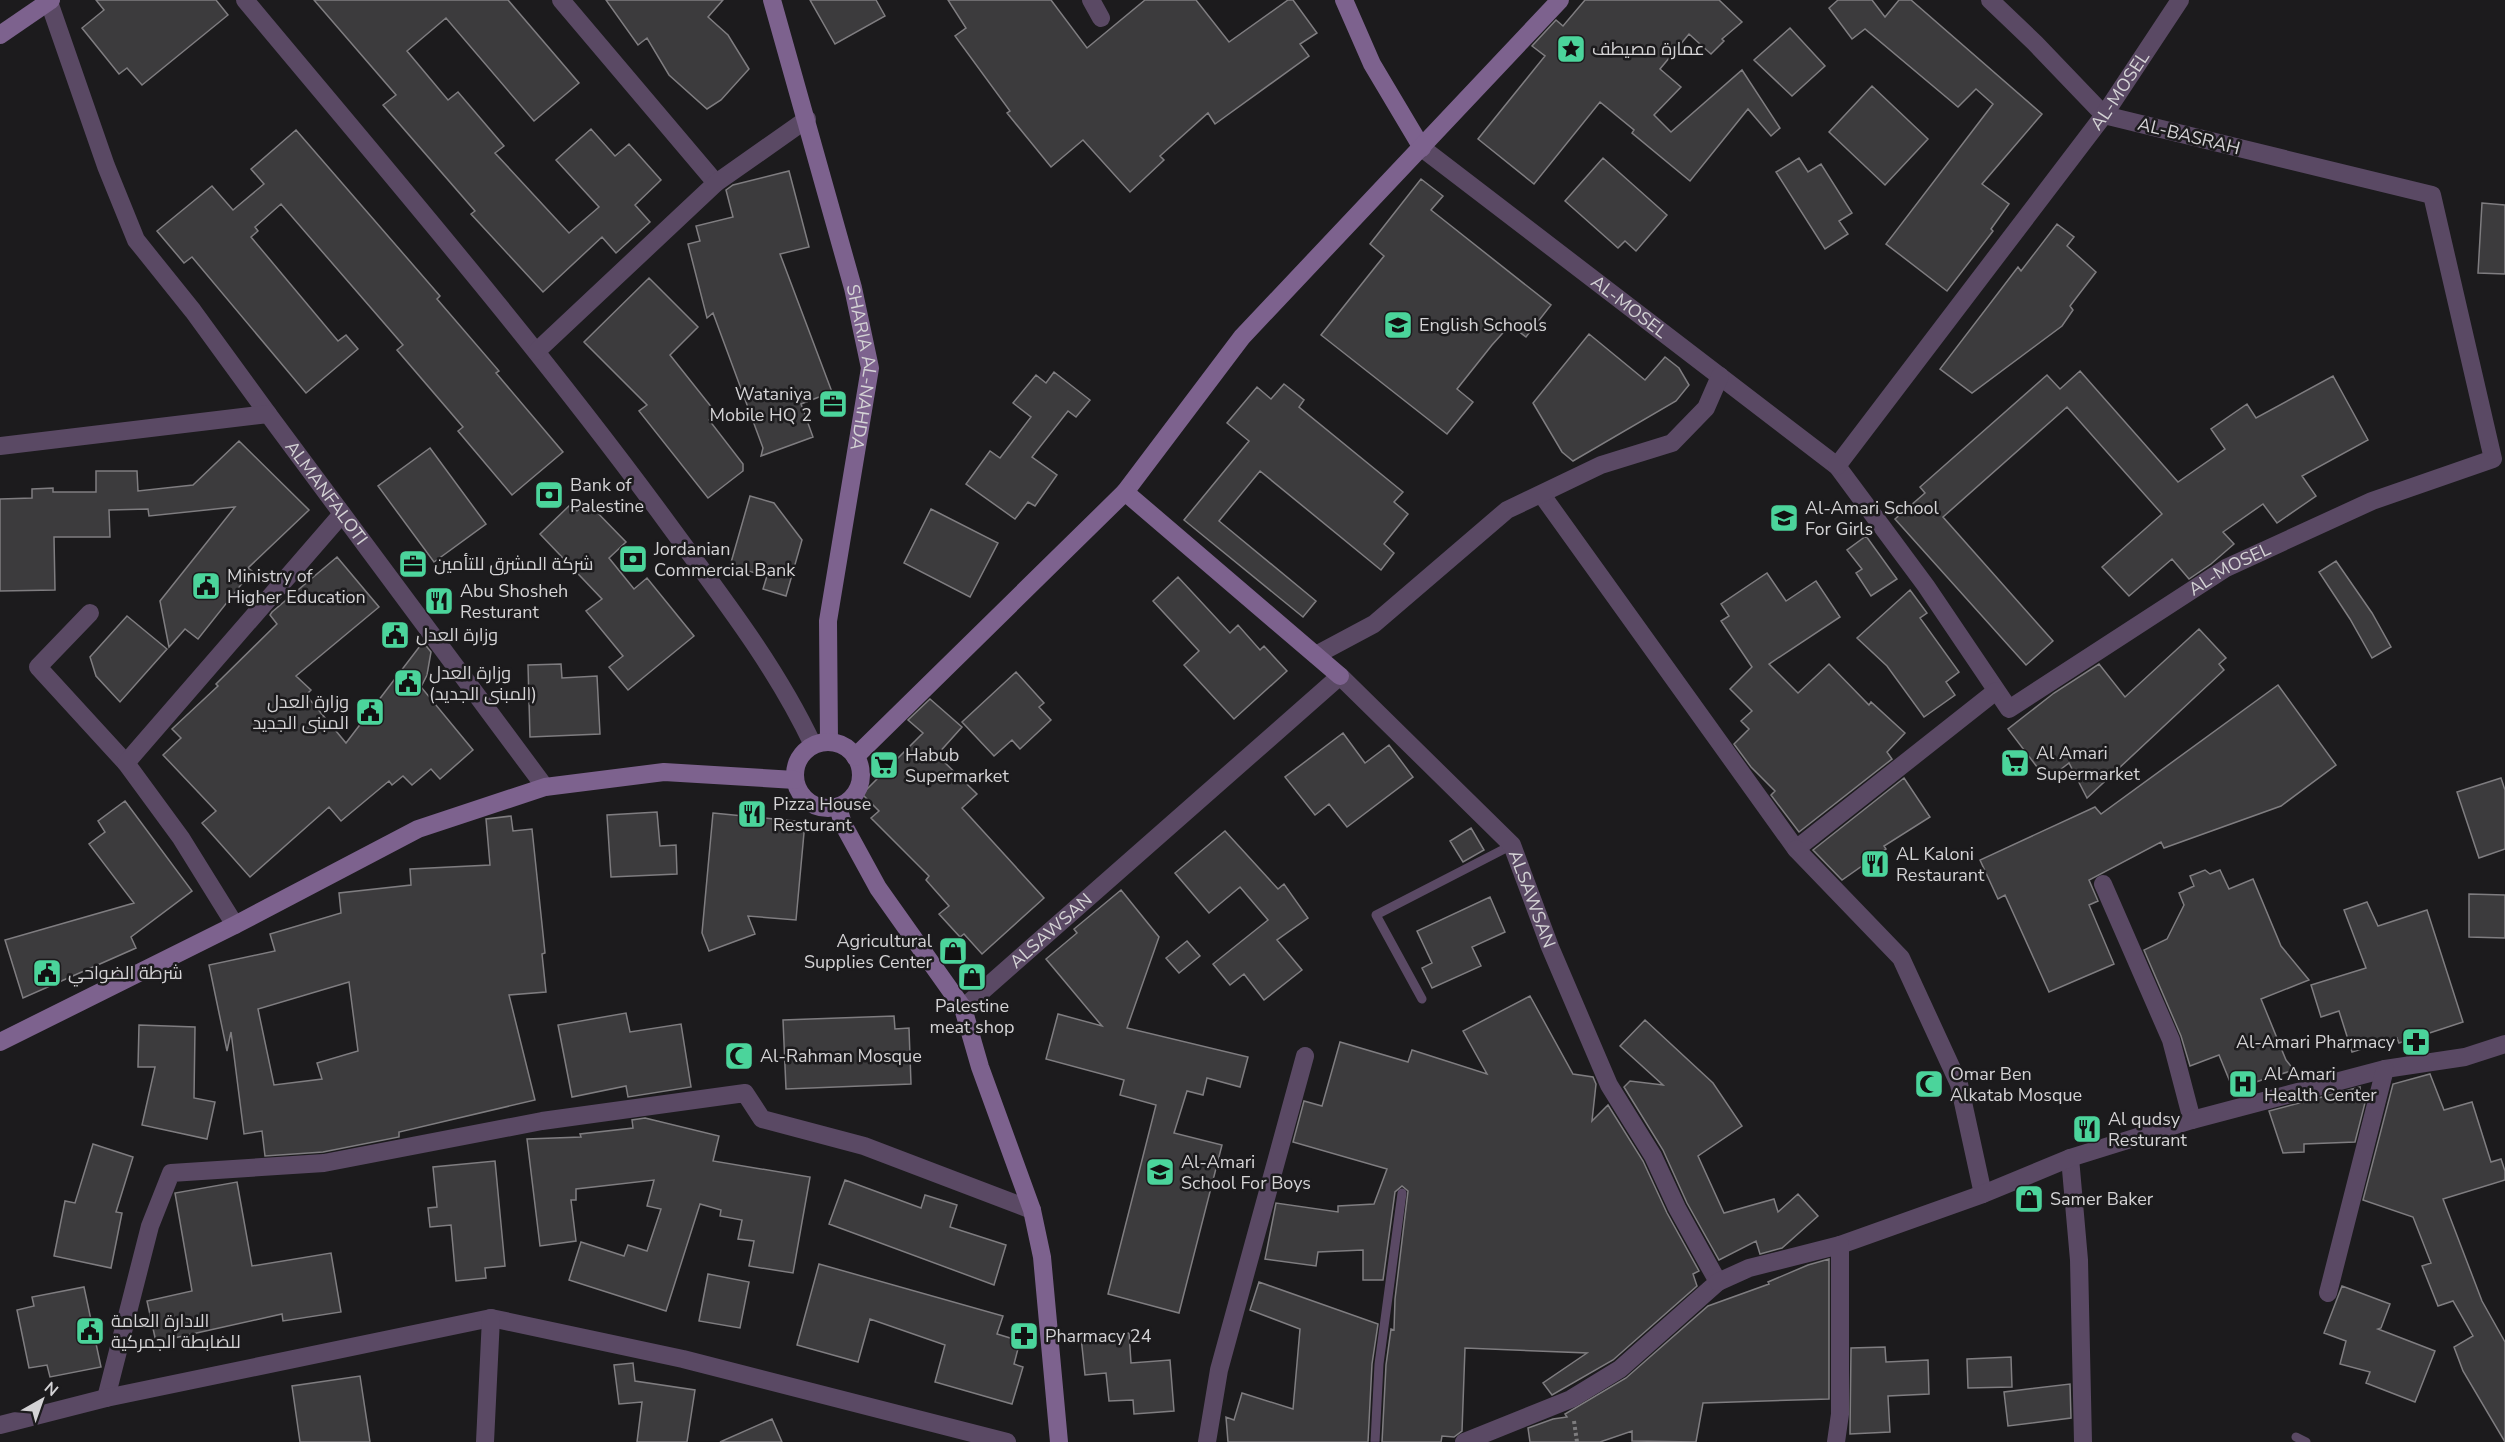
<svg xmlns="http://www.w3.org/2000/svg" width="2505" height="1442" font-family="'Nunito Sans',Cairo,sans-serif">
	<rect width="100%" height="100%" fill="#1c1b1d"/>
	<path fill="#3c3b3d" stroke="#7f7d80" stroke-width="1.5" fill-rule="evenodd" d="M96,0H216L228,15L142,85L127,68L119,74L82,28L104,10Z
		M314,0H508L579,83L534,121L446,18L407,51L448,100L458,92L504,146L495,153L569,233L599,207L556,160L591,129L615,156L629,144L661,180L635,205L650,222L616,253L602,237L543,292L471,214L475,211L383,105L396,95Z
		M606,0H723L708,17L728,35L749,69L721,100L707,109L669,75L647,38L638,45Z
		M810,0H876L885,16L835,44Z
		M948,0H1051L1087,48L1145,0H1196L1229,42L1288,0H1293L1317,33L1300,44L1309,56L1215,124L1208,113L1160,156L1164,160L1130,192L1083,140L1051,167L1007,113L1010,111L955,36L966,28Z
		M1585,0H1719L1742,22L1722,39L1724,41L1711,54L1689,34L1660,69L1681,87L1654,115L1671,132L1742,70L1780,128L1771,136L1748,109L1690,181L1632,133L1634,130L1600,102L1534,184L1478,139L1545,56L1532,46L1556,20L1563,26Z
		M1838,0H1872L1885,17L1899,0H1911L2042,114L1982,184L2009,204L1991,229L1993,231L1947,291L1886,244L1993,104L1976,89L1958,107L1865,29L1852,39L1829,8Z
		M1790,28L1825,66L1792,96L1754,60Z
		M1872,86L1928,139L1885,185L1829,132Z
		M296,130L440,296L437,299L499,371L496,373L563,452L512,495L458,431L463,427L397,350L403,345L281,204L255,227L258,231L251,237L338,341L346,335L358,349L306,393L192,257L184,263L157,231L212,186L233,210L264,184L251,169Z
		M1603,158L1667,215L1636,251L1625,241L1618,248L1565,201Z
		M1799,158L1808,172L1821,164L1852,213L1839,221L1848,234L1825,249L1776,172Z
		M789,171L809,247L780,254L832,392L801,404L813,437L761,456L763,448L713,313L707,318L688,244L700,241L696,226L733,217L726,190L733,185Z
		M1421,179L1443,196L1431,210L1551,305L1526,337L1510,325L1492,345L1457,389L1473,402L1447,434L1321,335L1384,256L1370,244Z
		M2482,203L2505,205V274L2478,273Z
		M2057,224L2074,237L2067,246L2096,272L2070,306L2073,310L2062,326L1972,393L1940,369L2018,267L2021,271Z
		M649,278L698,327L670,355L717,414L709,420L743,464V471L708,498L639,411L647,405L584,342Z
		M1589,334L1645,380L1665,357L1679,368L1689,385L1676,401L1573,461L1562,452L1533,403Z
		M2080,371L2178,482L2225,449L2211,429L2247,404L2256,418L2333,376L2368,440L2302,476L2316,496L2277,523L2263,504L2223,532L2234,544L2211,564L2189,579L2172,559L2129,596L2102,567L2162,514L2067,407L1943,517L2053,641L2026,665L1895,519L1925,493L1920,487L2047,375L2060,389Z
		M1054,372L1090,400L1076,417L1068,411L1032,457L1057,475L1035,506L1028,502L1015,519L966,484L990,451L1000,458L1031,417L1013,403L1036,375L1046,383Z
		M1284,384L1304,400L1299,407L1403,492L1394,502L1408,514L1384,544L1394,553L1381,570L1260,471L1219,521L1316,601L1303,617L1184,520L1249,441L1227,423L1257,387L1271,399Z
		M239,441L309,510L248,568L252,571L198,639L185,629L169,647L160,601L235,507L149,516L148,509L109,510L110,537H54L55,590L0,591V499L32,498V489L53,488V492H96V471H137L138,491L193,485Z
		M430,448L486,524L434,562L378,486Z
		M750,496L774,503L802,540L786,596L763,589L767,576L730,566Z
		M587,502L626,542L609,558L634,589L647,578L694,636L628,690L609,667L623,656L586,611L602,599L540,534L571,504L577,511Z
		M931,509L998,543L970,597L904,563Z
		M1866,536L1897,579L1871,596L1856,573L1862,569L1847,550Z
		M337,557L379,607L296,676L311,690L306,695L346,743L423,642L431,652L427,675L421,687L473,750L440,779L431,769L412,785L403,776L392,785L389,781L341,821L329,807L250,877L202,823L216,811L163,755L181,738L172,729L218,686L216,684L277,624L270,615L272,612Z
		M2336,561L2372,613L2391,647L2372,658L2350,619L2319,572Z
		M1767,573L1786,601L1816,581L1840,617L1769,664L1798,693L1829,664L1869,705L1871,702L1905,733L1887,752L1892,759L1799,832L1771,795L1775,791L1751,767L1734,744L1749,729L1741,721L1752,711L1730,689L1752,667L1721,621L1729,616L1721,604Z
		M1178,577L1230,633L1238,625L1260,650L1264,646L1287,671L1234,719L1184,665L1199,651L1153,601Z
		M1910,590L1927,613L1920,618L1959,672L1946,682L1955,695L1924,717L1887,666L1857,638Z
		M127,616L167,649L120,702L96,676L90,657Z
		M2199,629L2226,658L2219,664L2224,670L2087,798L2069,763L2047,780L2008,729L2054,693L2099,664L2125,697Z
		M561,664L562,678L597,676L600,734L530,737L528,665Z
		M1016,672L1044,703L1039,707L1051,720L1020,749L1012,740L994,756L962,722Z
		M2278,685L2336,765L2281,806L2164,848L2161,842L2089,880L2098,901L2089,905L2114,964L2049,992L2005,895L1998,899L1980,860L2095,807L2101,814Z
		M930,699L962,727L937,755L977,794L962,808L1044,898L982,954L964,934L960,937L939,914L949,906L926,880L929,876L871,818L879,811L862,794L923,733L908,720Z
		M1343,733L1365,763L1389,745L1413,777L1347,827L1329,804L1315,815L1285,777Z
		M1904,778L1930,817L1884,846L1886,849L1842,880L1813,850Z
		M2501,778L2505,790V849L2479,858L2457,792Z
		M125,801L192,891L131,937L136,948L23,998L5,940L134,903L89,844L105,832L98,821Z
		M657,812L660,846L676,845L677,874L611,877L607,815Z
		M713,813L805,822L796,920L748,916L755,934L709,951L702,933Z
		M511,816L513,831L532,829L545,953L542,954L546,992L509,995L535,1100L399,1132V1137L323,1152L265,1156L262,1131L244,1134L231,1032L227,1051L209,965L275,951L270,934L341,913L339,893L411,885L410,869L490,865L486,819ZM349,982L358,1051L317,1063L322,1079L274,1085L258,1009Z
		M1471,828L1484,850L1463,862L1450,841Z
		M1225,831L1278,889L1284,884L1308,918L1277,940L1302,970L1264,1000L1244,974L1230,985L1213,964L1268,920L1240,887L1209,913L1175,873Z
		M2205,870L2210,874L2220,870L2229,889L2253,879L2281,946L2309,980L2261,999L2286,1060L2294,1070L2233,1089L2219,1055L2190,1066L2181,1036L2144,950L2167,939L2184,905L2179,893L2194,886L2190,876Z
		M1121,890L1159,937L1127,1028L1248,1057L1240,1087L1207,1078L1203,1095L1187,1091L1174,1133L1222,1145L1179,1313L1108,1294L1156,1105L1120,1095L1124,1080L1046,1059L1058,1014L1102,1026L1046,959L1077,933L1074,929Z
		M2469,894L2505,895V938L2469,937Z
		M1490,897L1505,932L1472,947L1481,966L1432,988L1422,968L1432,963L1417,931Z
		M2367,902L2378,926L2427,910L2463,1022L2399,1043L2397,1038L2352,1052L2339,1011L2321,1017L2311,985L2366,968L2344,910Z
		M1187,941L1200,956L1179,973L1166,958Z
		M1530,996L1573,1074L1593,1077L1596,1084L1592,1121L1608,1105L1643,1161L1667,1213L1699,1271L1693,1274L1697,1286L1613,1360L1552,1395L1543,1383L1587,1353L1465,1348L1462,1431L1454,1437L1442,1436L1441,1442H1382L1386,1365L1391,1329L1394,1330L1395,1299L1408,1191L1402,1186L1395,1192L1383,1280H1363V1250L1318,1252L1316,1266L1265,1259L1276,1203L1338,1212V1206L1374,1204L1387,1169L1293,1142L1304,1101L1322,1106L1340,1042L1408,1062L1412,1050L1487,1074L1463,1031Z
		M626,1013L630,1032L681,1024L691,1087L628,1097L626,1086L572,1097L558,1025Z
		M894,1016L895,1029L909,1028L911,1084L786,1089L783,1020Z
		M1645,1020L1713,1083L1742,1126L1698,1156L1724,1213L1774,1199L1778,1212L1798,1194L1818,1216L1782,1248L1760,1254L1756,1241L1719,1260L1687,1203L1663,1150L1624,1087L1630,1081L1663,1085L1620,1046Z
		M139,1025L195,1027L194,1098L215,1102L207,1139L142,1125L155,1067H138Z
		M2430,1074L2444,1110L2472,1102L2491,1162L2501,1159L2505,1171V1180L2443,1199L2482,1301L2505,1342V1442L2463,1371L2454,1347L2473,1336L2453,1301L2438,1306L2422,1266L2431,1263L2413,1217L2363,1200L2393,1084Z
		M2360,1087L2361,1098L2367,1095L2355,1142L2304,1144V1152L2283,1153L2269,1111Z
		M645,1118L719,1136L713,1161L810,1177L793,1273L749,1266L754,1241L738,1239L742,1220L720,1216L721,1210L700,1204L666,1311L569,1280L581,1242L624,1256L628,1245L647,1251L661,1209L647,1206L654,1180L576,1189V1200H571L576,1241L540,1246L527,1139L581,1137L580,1134L633,1128L632,1120Z
		M93,1144L133,1157L116,1212L122,1213L111,1268L54,1256L65,1201L75,1203Z
		M495,1161L505,1266L485,1268L486,1278L456,1281L451,1225L430,1227L428,1208L437,1207L433,1167Z
		M845,1180L921,1208L925,1195L957,1205L950,1227L1006,1245L994,1285L829,1224Z
		M237,1182L252,1266L331,1253L341,1312L283,1321L282,1314L156,1342L147,1301L192,1291L175,1193Z
		M1829,1259V1399L1703,1403L1696,1442L1632,1441V1431L1600,1442H1530L1528,1428L1553,1419L1567,1417L1565,1414L1626,1378L1708,1306L1769,1284L1768,1282L1808,1265Z
		M819,1264L1003,1316L997,1334L1020,1341L1014,1364L1023,1367L1012,1404L935,1382L945,1345L870,1319L858,1362L797,1345Z
		M708,1274L749,1282L740,1328L699,1321Z
		M1259,1282L1378,1324L1372,1364L1368,1442H1228L1226,1417L1234,1420L1242,1393L1293,1409L1300,1329L1250,1310Z
		M2342,1286L2390,1304L2381,1328L2378,1329L2435,1351L2415,1402L2366,1383L2370,1372L2340,1364L2346,1341L2324,1333Z
		M84,1287L101,1367L50,1377L47,1365L29,1368L17,1310L34,1306L32,1297Z
		M1129,1333L1131,1363L1170,1360L1174,1411L1134,1414L1133,1400L1109,1401L1106,1373L1085,1375L1081,1337Z
		M1885,1347L1886,1362L1928,1360L1929,1394L1888,1396L1890,1432L1850,1434L1851,1348Z
		M2011,1357L2012,1387L1968,1388L1967,1359Z
		M633,1363L635,1381L695,1390L687,1442H637L642,1402L619,1404L614,1365Z
		M360,1376L370,1442H300L292,1386Z
		M2070,1384L2071,1418L2008,1426L2004,1392Z
		M772,1419L782,1442H720Z"/>
	<g fill="none" stroke-linecap="round" stroke-linejoin="round">
		<path stroke="#7d7c7e" stroke-width="4" stroke-dasharray="3 3" stroke-linecap="butt" d="M1574,1421L1577,1442"/>
		<path stroke="#5a4964" stroke-width="9" d="M1422,999L1376,915L1512,845
			M2296,1437L2306,1442
			M1375,1442L1379,1364L1402,1193"/>
		<g stroke="#5a4964" stroke-width="18">
			<path d="M245,0C385,168 528,334 658,510C713,586 773,660 813,745"/>
			<path d="M561,0L716,183"/>
			<path d="M1091,0L1101,18"/>
			<path d="M1990,0L2035,43L2104,115"/>
			<path d="M49,2L106,166L136,240L193,311L268,414"/>
			<path id="s1" d="M1422,148L1837,466L1926,586L2009,709L2226,568L2372,501L2493,459L2432,195L2104,115"/>
			<path d="M537,351L716,183L807,119"/>
			<path id="s2" d="M0,446L268,414L545,787"/>
			<path id="s3" d="M1837,466L2104,115L2180,0"/>
			<path d="M1542,495L1796,849L1996,691"/>
			<path d="M90,613L38,667L126,763"/>
			<path d="M1316,655L1374,624L1507,510L1601,465L1672,443L1706,408L1720,376"/>
			<path d="M1796,849L1901,958L1959,1084L1983,1194"/>
			<path d="M2103,884L2171,1040L2192,1120"/>
			<path d="M235,925L181,838L126,763L342,514"/>
			<path id="s4" d="M963,1008L1340,676L1512,845L1550,947L1609,1085L1653,1156L1677,1208L1718,1282L1620,1369L1571,1399L1464,1442"/>
			<path d="M2070,1158L2079,1260L2083,1442"/>
			<path d="M1840,1245L1983,1194L2070,1158L2192,1120L2385,1069L2465,1057L2505,1044"/>
			<path d="M1718,1282L1749,1268L1840,1245V1414L1836,1442"/>
			<path d="M2328,1293L2385,1069"/>
			<path d="M106,1398L150,1226L171,1173L324,1163L542,1121L745,1093L762,1119L864,1146L1032,1210"/>
			<path d="M0,1425L106,1398L491,1318L683,1359L1007,1442"/>
			<path d="M485,1442L491,1318"/>
			<path d="M1207,1442L1219,1370L1305,1056"/>
		</g>
		<g stroke="#7d628e" stroke-width="18">
			<path id="s5" d="M772,0L853,288L870,368L828,621L829,742"/>
			<path d="M1344,0L1372,64L1422,148"/>
			<path d="M0,35L51,0"/>
			<path d="M1125,492L1242,337L1560,0"/>
			<circle cx="828" cy="775" r="33"/>
			<path d="M855,757L1125,492L1340,676"/>
			<path d="M838,807L843,824L878,888L963,1008L980,1067L1032,1210L1042,1257L1059,1442"/>
			<path d="M0,1042L235,925L418,829L545,787L664,772L795,780"/>
		</g>
	</g>
	<defs>
		<g id="sight-square" transform="scale(1.5)"><rect x="-9" y="-9" width="18" height="18" rx="4" fill="#4bd49b" stroke="#1c1b1d"/><path d="M0-6L1.8-2.2L6-1.7L2.9 1.2L3.7 5.4L0 3.3L-3.7 5.4L-2.9 1.2L-6-1.7L-1.8-2.2Z" fill="#111"/></g>
		<g id="school-square" transform="scale(1.5)"><rect x="-9" y="-9" width="18" height="18" rx="4" fill="#4bd49b" stroke="#1c1b1d"/><path d="M0-5L7-2L0 1L-7-2ZM-4 1L0 2.5L4 1V4Q0 6-4 4Z" fill="#111"/></g>
		<g id="office-square" transform="scale(1.5)"><rect x="-9" y="-9" width="18" height="18" rx="4" fill="#4bd49b" stroke="#1c1b1d"/><path d="M-6-3h4V-5.5h4V-3h4V5H-6ZM-1-4.5V-3h2v-1.5ZM-6 0V1H6V0Z" fill="#111"/></g>
		<g id="bank-square" transform="scale(1.5)"><rect x="-9" y="-9" width="18" height="18" rx="4" fill="#4bd49b" stroke="#1c1b1d"/><path d="M-6-4H6V4H-6ZM0-2.3a2.3 2.3 0 1 0 0 4.6a2.3 2.3 0 1 0 0-4.6Z" fill="#111"/></g>
		<g id="civic-square" transform="scale(1.5)"><rect x="-9" y="-9" width="18" height="18" rx="4" fill="#4bd49b" stroke="#1c1b1d"/><path d="M-.6-6.5H3V-4.5H.6V-3L4-1V1h2V6H-6V1h2V-1L-.6-3ZM-1.2 2.5V6h2.4V2.5Z" fill="#111"/></g>
		<g id="restaurant-square" transform="scale(1.5)"><rect x="-9" y="-9" width="18" height="18" rx="4" fill="#4bd49b" stroke="#1c1b1d"/><path d="M-5-6h1v4h1v-4h1v4h1v-4h1v5L-1.5 .5V6h-2V.5L-5-1ZM5-6V6H3V1.5H1.5Q1.5-4 5-6Z" fill="#111"/></g>
		<g id="supermarket-square" transform="scale(1.5)"><rect x="-9" y="-9" width="18" height="18" rx="4" fill="#4bd49b" stroke="#1c1b1d"/><path d="M-6-5.5h2.5l.6 2H6L4.5 2H-2.5L-4.4-4H-6ZM-1.5 3.2a1.3 1.3 0 1 0 .1 0ZM3 3.2a1.3 1.3 0 1 0 .1 0Z" fill="#111"/></g>
		<g id="shop-square" transform="scale(1.5)"><rect x="-9" y="-9" width="18" height="18" rx="4" fill="#4bd49b" stroke="#1c1b1d"/><path d="M-5-2.5h2.3a2.7 3.5 0 0 1 5.4 0H5L5.5 6h-11ZM-1.5-2.5h3a1.5 2.3 0 0 0-3 0Z" fill="#111"/></g>
		<g id="pharmacy-square" transform="scale(1.5)"><rect x="-9" y="-9" width="18" height="18" rx="4" fill="#4bd49b" stroke="#1c1b1d"/><path d="M-2-6h4v4h4v4h-4v4h-4v-4h-4v-4h4Z" fill="#111"/></g>
		<g id="mosque-square" transform="scale(1.5)"><rect x="-9" y="-9" width="18" height="18" rx="4" fill="#4bd49b" stroke="#1c1b1d"/><path d="M3.5-4.9A6 6 0 1 0 3.5 4.9A5 5 0 1 1 3.5-4.9Z" fill="#111"/></g>
		<g id="hospital-square" transform="scale(1.5)"><rect x="-9" y="-9" width="18" height="18" rx="4" fill="#4bd49b" stroke="#1c1b1d"/><path d="M-5-5h3v3.5h4V-5h3V5h-3V1.5h-4V5h-3Z" fill="#111"/></g>
	</defs>
	<g fill-rule="evenodd">
		<use href="#sight-square" x="1571" y="49"/>
		<use href="#school-square" x="1398" y="325"/>
		<use href="#office-square" x="833" y="404"/>
		<use href="#bank-square" x="549" y="495"/>
		<use href="#school-square" x="1784" y="518"/>
		<use href="#bank-square" x="633" y="559"/>
		<use href="#office-square" x="413" y="564"/>
		<use href="#civic-square" x="206" y="586"/>
		<use href="#restaurant-square" x="439" y="601"/>
		<use href="#civic-square" x="395" y="635"/>
		<use href="#civic-square" x="408" y="683"/>
		<use href="#civic-square" x="370" y="712"/>
		<use href="#supermarket-square" x="2015" y="763"/>
		<use href="#supermarket-square" x="884" y="765"/>
		<use href="#restaurant-square" x="752" y="814"/>
		<use href="#restaurant-square" x="1875" y="864"/>
		<use href="#shop-square" x="953" y="951"/>
		<use href="#civic-square" x="47" y="973"/>
		<use href="#shop-square" x="972" y="977"/>
		<use href="#pharmacy-square" x="2416" y="1042"/>
		<use href="#mosque-square" x="739" y="1056"/>
		<use href="#mosque-square" x="1929" y="1084"/>
		<use href="#hospital-square" x="2243" y="1084"/>
		<use href="#restaurant-square" x="2087" y="1129"/>
		<use href="#school-square" x="1160" y="1172"/>
		<use href="#shop-square" x="2029" y="1199"/>
		<use href="#civic-square" x="90" y="1331"/>
		<use href="#pharmacy-square" x="1024" y="1336"/>
	</g>
	<g text-anchor="middle" stroke-width="5" stroke-linejoin="round" paint-order="stroke">
		<g font-size="18" fill="#d4d3d5" stroke="#1c1b1d" text-anchor="start">
			<text x="1592" y="55">عمارة مصيطف</text>
			<text x="1419" y="331">English Schools</text>
			<text x="812" y="400" text-anchor="end">Wataniya<tspan x="812" dy="21">Mobile HQ 2</tspan></text>
			<text x="570" y="491">Bank of<tspan x="570" dy="21">Palestine</tspan></text>
			<text x="1805" y="514">Al-Amari School<tspan x="1805" dy="21">For Girls</tspan></text>
			<text x="654" y="555">Jordanian<tspan x="654" dy="21">Commercial Bank</tspan></text>
			<text x="434" y="570">شركة المشرق للتأمين</text>
			<text x="227" y="582">Ministry of<tspan x="227" dy="21">Higher Education</tspan></text>
			<text x="460" y="597">Abu Shosheh<tspan x="460" dy="21">Resturant</tspan></text>
			<text x="416" y="641">وزارة العدل</text>
			<text x="429" y="679">وزارة العدل<tspan x="429" dy="21">(المبنى الجديد)</tspan></text>
			<text x="349" y="708" text-anchor="end">وزارة العدل<tspan x="349" dy="21">المبنى الجديد</tspan></text>
			<text x="2036" y="759">Al Amari<tspan x="2036" dy="21">Supermarket</tspan></text>
			<text x="905" y="761">Habub<tspan x="905" dy="21">Supermarket</tspan></text>
			<text x="773" y="810">Pizza House<tspan x="773" dy="21">Resturant</tspan></text>
			<text x="1896" y="860">AL Kaloni<tspan x="1896" dy="21">Restaurant</tspan></text>
			<text x="932" y="947" text-anchor="end">Agricultural<tspan x="932" dy="21">Supplies Center</tspan></text>
			<text x="68" y="979">شرطة الضواحي</text>
			<text x="972" y="1012" text-anchor="middle">Palestine<tspan x="972" dy="21">meat shop</tspan></text>
			<text x="2395" y="1048" text-anchor="end">Al-Amari Pharmacy</text>
			<text x="760" y="1062">Al-Rahman Mosque</text>
			<text x="1950" y="1080">Omar Ben<tspan x="1950" dy="21">Alkatab Mosque</tspan></text>
			<text x="2264" y="1080">Al Amari<tspan x="2264" dy="21">Health Center</tspan></text>
			<text x="2108" y="1125">Al qudsy<tspan x="2108" dy="21">Resturant</tspan></text>
			<text x="1181" y="1168">Al-Amari<tspan x="1181" dy="21">School For Boys</tspan></text>
			<text x="2050" y="1205">Samer Baker</text>
			<text x="111" y="1327">الادارة العامة<tspan x="111" dy="21">للضابطة الجمركية</tspan></text>
			<text x="1045" y="1342">Pharmacy 24</text>
		</g>
		<g font-size="18" fill="#d4d3d5" stroke="#1c1b1d">
			<text dy="6" stroke="none"><textPath href="#s3" startOffset="470">AL-MOSEL</textPath></text>
			<text transform="translate(2189 136) rotate(14)" y="6">AL-BASRAH</text>
			<text dy="6" stroke="none"><textPath href="#s1" startOffset="261">AL-MOSEL</textPath></text>
			<text dy="6" stroke="none"><textPath href="#s5" startOffset="380">SHARIA AL-NAHDA</textPath></text>
			<text dy="6" stroke="none"><textPath href="#s2" startOffset="368">ALMANFALOTI</textPath></text>
			<text dy="6" stroke="none"><textPath href="#s1" startOffset="1082">AL-MOSEL</textPath></text>
			<text dy="6" stroke="none"><textPath href="#s4" startOffset="801">ALSAWSAN</textPath></text>
			<text dy="6" stroke="none"><textPath href="#s4" startOffset="117">ALSAWSAN</textPath></text>
		</g>
	</g>
	<g transform="translate(42 1400) rotate(40)" stroke="#1c1b1d" stroke-width="4.5" paint-order="stroke">
	<path d="M0-4.5L10 22L0 15L-10 22Z" fill="#d4d3d5"/>
	<text y="-9" font-size="16" font-weight="bold" text-anchor="middle" fill="#d4d3d5">N</text>
	</g>
</svg>
